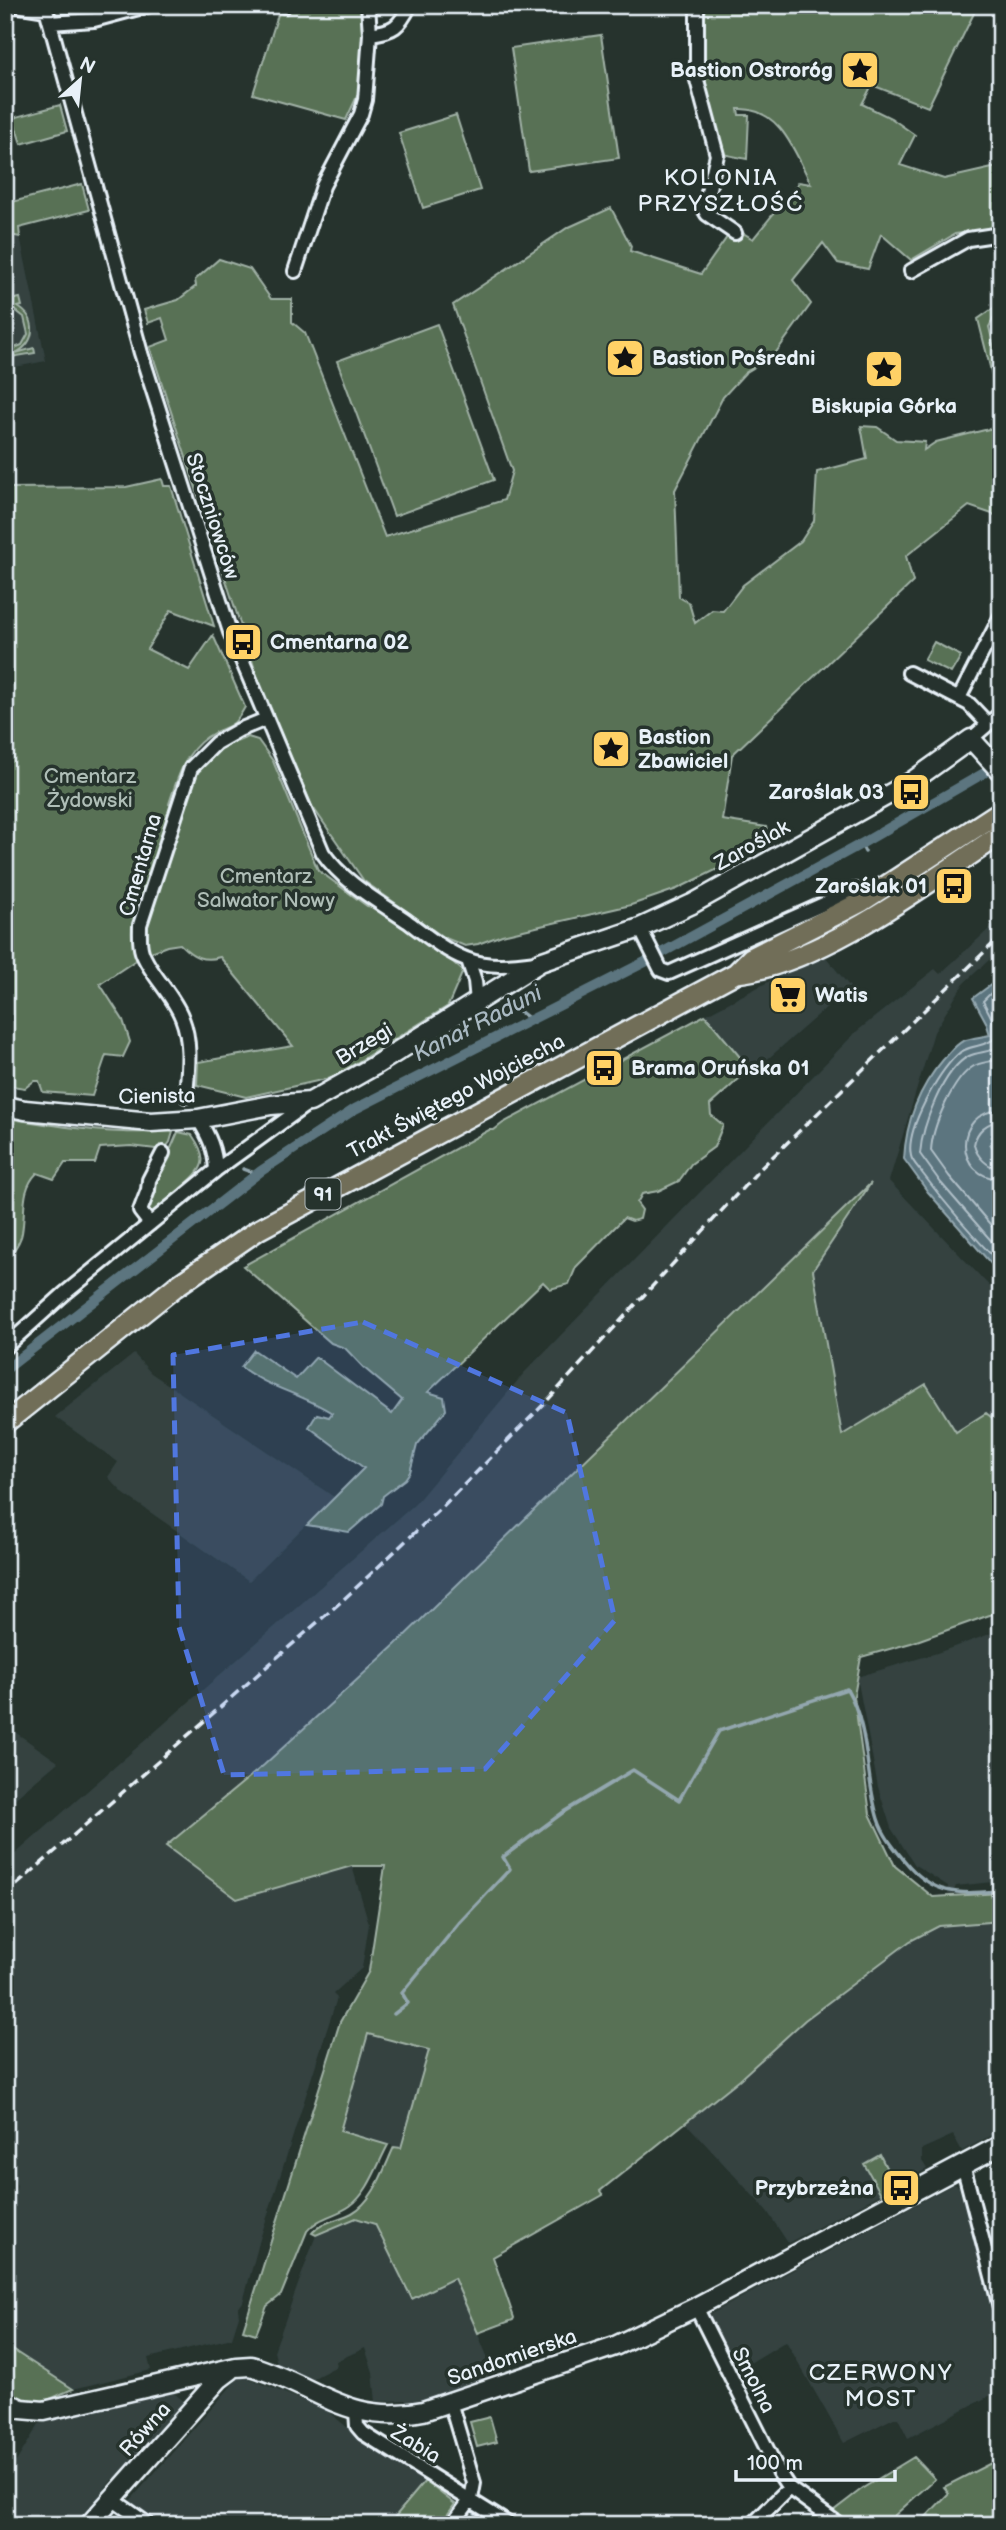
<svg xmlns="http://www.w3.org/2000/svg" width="1006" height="2530" font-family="'Balsamiq Sans',sans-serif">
	<rect width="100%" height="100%" fill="#26332d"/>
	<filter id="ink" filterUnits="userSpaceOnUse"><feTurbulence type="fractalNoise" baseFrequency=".0143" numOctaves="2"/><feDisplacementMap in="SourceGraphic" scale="14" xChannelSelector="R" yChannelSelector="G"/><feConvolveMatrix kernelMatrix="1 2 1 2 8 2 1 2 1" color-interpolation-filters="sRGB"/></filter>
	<g filter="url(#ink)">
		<path fill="#344241" d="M5,204L15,212L46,361L5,369Z
			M1001,918V949L964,983L934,1032L889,1181L1001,1298V1425L986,1413L956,1432L926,1384L842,1435L813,1270L867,1186L396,1644L264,1765L167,1845L237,1899L352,1866L369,1924L362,1968L333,1994L337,1998L260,2239L243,2302L238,2309L239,2316L232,2338L148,2358L151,2370L73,2389L5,2345V2226L17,2186L8,2161L5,2162V1863L415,1504L524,1373L856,1032L935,969L940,974Z
			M825,956L850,987L753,1072L705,1015L768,982Z
			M134,1354L151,1373L334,1497L249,1581L124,1494L108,1477L118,1462L55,1417Z
			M1001,1630V1881L956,1886L952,1895L948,1894V1886L915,1865L891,1828L878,1787L857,1677L937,1653Z
			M5,1725L58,1762L5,1807Z
			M1001,1921V2047L990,2049L993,2058L1001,2059V2130L962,2151L953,2135L922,2149V2161L927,2169L895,2186L880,2156L864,2163L881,2194L788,2243L767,2211L686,2123L790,2032L910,1941L939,1926Z
			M368,2034L429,2050L401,2148L340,2132Z
			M954,2184L959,2186L1001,2338V2390L908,2438L898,2418H894L844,2443L786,2341L735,2372L707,2316Z
			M356,2218L375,2224L454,2277L495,2375L408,2405L405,2400L376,2402L373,2372L365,2348L336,2361L337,2366L312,2379L277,2363L274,2351L316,2235Z
			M241,2375L326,2410L364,2441L425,2481L388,2525H157L127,2504Z
			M174,2393L187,2404L119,2479L112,2480L105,2488L106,2494L77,2525H5V2456L16,2462L39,2424Z"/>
		<path fill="#597155" stroke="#a0b1a6" stroke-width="2" d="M281,5H363L368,51L365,79L346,120L253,94Z
			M703,5H978L928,107L872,85L862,104L891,118L915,135L900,165L944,179L1001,166V228L955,234L911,260L881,234L868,269L838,263L823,243L793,280L811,304L774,355L745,373L723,397L675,490L679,597L689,603L695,623L712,610L723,611L743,585L801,541L814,521L817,472L867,459L861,426L877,427L896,440L925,442L924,450L936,442L1001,426V441L996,444L994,454L1001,457V517L969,506L906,556L913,582L732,755L722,820L766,827L771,843L677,889L631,905L502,935L478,944L465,946L443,937L364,881L312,806L261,688L150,347L169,340L162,318L148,323L144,310L178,300L196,286L195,280L219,259L250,269L271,299H292V322L305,333L385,537L504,500L512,471L453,305L567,228L611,208L631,246L630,251L701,274L730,233L737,238L743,233L753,239L799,182L811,184C795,152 780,107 738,109L739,115H749L747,159L722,154L707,109Z
			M601,35L619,158L529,171L511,48Z
			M60,105L67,131L21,144L13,118Z
			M456,115L480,190L423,208L399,133Z
			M82,184L89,210L19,228L20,237L5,234V203L12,207V202Z
			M20,298L22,306L18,307C38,319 36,342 16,353L34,348L35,353L5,358V352L22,345L28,334L24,317L15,310L5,309V301Z
			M1001,303V311L996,314L989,327L1001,377V411L978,319Z
			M437,324L494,480L394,516L337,361Z
			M162,479L164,486H171L214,626L171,610L147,649L189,670L213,635L245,707C230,734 228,722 207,737C184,753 177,779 169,804L173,806L134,938V949L137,951L139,958L100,984L123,1020L130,1042L123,1057L106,1055L92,1096L43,1092L39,1081H34L25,1088L5,1085V488L126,487Z
			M934,642L961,656L951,673L924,660Z
			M248,737L258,740L273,761L318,870L367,906L373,907L448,958L463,971L448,1006L340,1073L326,1079L246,1097L197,1085L198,1062L293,1046L220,957C203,962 193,957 180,944L167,946L146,954L145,925L196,770L221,748Z
			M705,1015L750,1069L710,1105L711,1115L723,1125L714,1147L691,1164L679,1181L658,1191L642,1194L637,1203L642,1210L640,1219L632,1221L624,1218L576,1267L569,1284L550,1289L543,1282L428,1392L444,1397L446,1410L417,1445L410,1472L405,1479L383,1496L381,1504L349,1532L307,1525L364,1468L309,1427L317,1414L329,1417L332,1413C303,1394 268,1388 241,1367L254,1350L296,1379L316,1357L392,1414L402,1400L363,1367L345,1348L331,1343L243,1266L489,1130H494L503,1123Z
			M5,1118C59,1126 115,1136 169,1131L173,1132L170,1142L164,1150L131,1146L100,1148L95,1163H65L54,1179L37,1173C20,1190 26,1211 22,1233C21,1243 11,1254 5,1263Z
			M178,1132L192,1135C210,1160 204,1170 181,1188L182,1190L153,1214L146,1212L152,1189L166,1152L171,1148Z
			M871,1183L813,1270L842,1435L926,1384L956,1432L986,1413L1001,1425V1611L911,1643L861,1657L854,1696L870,1814L895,1866L933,1897L1001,1893V1921L939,1926L910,1941L805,2020L740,2079L600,2191L603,2195L493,2257L514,2318L513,2320L478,2333L454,2278L412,2299L375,2224L356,2218L316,2235L312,2233C322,2221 339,2220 352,2213C374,2201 384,2168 394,2147L401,2148L429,2050L368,2034L340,2131L388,2145C377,2165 369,2192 350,2206C336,2216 318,2217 307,2231L281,2295L267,2306L256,2334L243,2330L340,2022L369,1971L385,1866H352L237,1899L166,1846L264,1765L396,1644Z
			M880,2155L895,2186L881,2194L864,2164Z
			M5,2345L73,2389C42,2401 37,2412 5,2392Z
			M490,2417L497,2442L477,2447L470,2422Z
			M914,2457L935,2479L884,2525H852L833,2511L863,2488Z
			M1001,2458V2525H918L949,2493L944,2487Z
			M425,2481L455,2504L440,2525H388Z"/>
		<path fill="#5b757f" stroke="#93a7af" stroke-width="2" d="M992,984L1001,990V1134L990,1144L1001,1156V1275L928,1192L904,1159C906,1122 919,1088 943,1060C949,1054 955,1045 963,1041C971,1038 981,1037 990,1035L986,1022L973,998Z"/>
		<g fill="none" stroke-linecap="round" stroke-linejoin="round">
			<path stroke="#b0bfc8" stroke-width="2" d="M1001,995L991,993L983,1001C988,1012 998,1025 995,1038C985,1048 968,1044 957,1055C938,1073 905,1130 911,1156C912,1162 920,1169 923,1174C947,1206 973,1236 1001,1265
				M1001,1045C991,1053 980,1051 969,1056C943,1069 922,1126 920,1154L941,1183L1001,1252
				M1001,1058C992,1062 981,1062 974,1066C953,1078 932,1127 931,1151L949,1176L1001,1237
				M1001,1110C952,1112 954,1178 1001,1179
				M1001,1121C987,1122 976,1131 974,1145C977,1157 988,1168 1001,1169"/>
			<path stroke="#93a7af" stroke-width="3.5" d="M861,844L865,852
				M514,1007L531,1020
				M243,1169L257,1174
				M394,2014L408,2003L402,1993L459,1923L510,1869L503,1857L565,1811L633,1770L679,1800L719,1731L847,1689C870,1728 865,1777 878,1819C883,1835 894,1848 904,1860C934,1897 958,1894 1001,1891
				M471,2510L493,2525"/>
			<path stroke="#5b757f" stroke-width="10" d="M5,1370L261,1171L355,1109L645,962L861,844L998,765"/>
			<g stroke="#e8f1f8" stroke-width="18">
				<path id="street" d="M16,5L46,10
					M45,5L141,353L230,632L323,853C344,883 378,901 407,921C426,935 445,951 466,959C488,968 514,965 536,962
					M282,5L284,6
					M697,5V80L717,155L704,209L707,214L735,233
					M50,23L94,20L150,5
					M370,34C394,31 399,27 410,5
					M295,271L323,186L361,114L365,100L370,34L368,5
					M911,271L968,239L1001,234
					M909,673L969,704L988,724
					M959,698L1001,616
					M971,739L1001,713
					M640,928L661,970L669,973L855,890L873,895
					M468,960L475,981L477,1002
					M186,1096C188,1070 192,1043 182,1018C173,994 149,973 142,952C139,943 140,934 140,925L191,768L216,743L239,730L266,719
					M198,1119C209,1136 215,1149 216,1170
					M150,1224L140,1211L148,1190L149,1180L163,1153
					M5,1347L64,1294L216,1170L310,1102
					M963,2165L1001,2311
					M696,2307L778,2471L789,2488L840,2525
					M450,2402L474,2483L471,2499L452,2525
					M356,2411L357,2426L363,2433L510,2525
					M112,2499L149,2525
					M752,2525L789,2488"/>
			</g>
			<g stroke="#e8f1f8" stroke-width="23">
				<path id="secondary" d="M5,1106L25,1110L151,1122L198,1119L271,1105L310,1102L374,1066L540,962L640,928L692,904L911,782L971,739L1001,772
					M5,2401L21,2409L44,2411L236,2367L251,2366C316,2385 347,2426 423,2411L615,2346L696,2307L1001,2145
					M89,2525L219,2379L231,2370"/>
			</g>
			<g stroke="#e8f1f8" stroke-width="24">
				<path id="primary" d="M736,973C820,965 930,881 1001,834
					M5,1423L175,1287L258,1230L736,973L751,958L861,902L1001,811"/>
			</g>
			<use href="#street" stroke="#26332d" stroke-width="12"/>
			<use href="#secondary" stroke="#26332d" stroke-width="18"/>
			<use href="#primary" stroke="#716e59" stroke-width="19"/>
			<path stroke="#e8f1f8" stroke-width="3.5" stroke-dasharray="10 5" stroke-linecap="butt" d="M5,1895L343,1600L443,1506L545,1403L760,1169L1001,936"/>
		</g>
	</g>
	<path fill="#5077e0" fill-opacity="0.2" stroke="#5077e0" stroke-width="5" stroke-dasharray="14 9" stroke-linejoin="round" d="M363,1322L567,1413L615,1620L485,1769L224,1775L179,1627L173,1355Z"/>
	<defs>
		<g id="sight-square" transform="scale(2.0125)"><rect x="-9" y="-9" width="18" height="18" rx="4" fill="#ffd166" stroke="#26332d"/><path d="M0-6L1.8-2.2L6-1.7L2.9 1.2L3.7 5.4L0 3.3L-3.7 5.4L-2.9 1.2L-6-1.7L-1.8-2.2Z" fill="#111"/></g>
		<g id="bus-square" transform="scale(2.0125)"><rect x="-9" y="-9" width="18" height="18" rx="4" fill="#ffd166" stroke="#26332d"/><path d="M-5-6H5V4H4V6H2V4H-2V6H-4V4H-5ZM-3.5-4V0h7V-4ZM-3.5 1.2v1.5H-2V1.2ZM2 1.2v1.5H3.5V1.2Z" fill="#111"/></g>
		<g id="supermarket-square" transform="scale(2.0125)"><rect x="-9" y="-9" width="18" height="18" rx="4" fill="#ffd166" stroke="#26332d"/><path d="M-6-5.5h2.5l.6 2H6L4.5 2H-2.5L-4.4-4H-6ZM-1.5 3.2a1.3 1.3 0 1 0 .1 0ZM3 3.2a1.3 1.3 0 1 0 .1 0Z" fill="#111"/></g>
	</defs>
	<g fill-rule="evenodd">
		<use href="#sight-square" x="860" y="70"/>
		<use href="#sight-square" x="625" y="358"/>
		<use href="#sight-square" x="884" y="369"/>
		<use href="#bus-square" x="243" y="642"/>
		<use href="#sight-square" x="611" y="749"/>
		<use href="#bus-square" x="911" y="792"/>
		<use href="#bus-square" x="954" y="886"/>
		<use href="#supermarket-square" x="788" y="995"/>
		<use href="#bus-square" x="604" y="1068"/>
		<use href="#bus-square" x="901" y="2188"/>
	</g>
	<g text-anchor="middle" stroke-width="7" stroke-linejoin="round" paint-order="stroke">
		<rect fill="#26332d" stroke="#aeb8bb" stroke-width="2" x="305.5" y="1178.5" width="35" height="31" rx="5"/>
		<g font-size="19" font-weight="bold" fill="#e8f1f8">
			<text x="323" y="1201">91</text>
		</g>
		<g font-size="21" font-weight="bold" fill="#e8f1f8" stroke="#26332d" text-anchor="start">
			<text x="833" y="77" text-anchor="end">Bastion Ostroróg</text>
			<text x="652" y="365">Bastion Pośredni</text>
			<text x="884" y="413" text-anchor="middle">Biskupia Górka</text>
			<text x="270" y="649">Cmentarna 02</text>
			<text x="638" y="744">Bastion<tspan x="638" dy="24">Zbawiciel</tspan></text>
			<text x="884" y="799" text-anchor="end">Zaroślak 03</text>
			<text x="927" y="893" text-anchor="end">Zaroślak 01</text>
			<text x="815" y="1002">Watis</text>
			<text x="631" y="1075">Brama Oruńska 01</text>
			<text x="874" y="2195" text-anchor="end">Przybrzeżna</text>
		</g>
		<g font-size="21" fill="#e8f1f8" stroke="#26332d">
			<text transform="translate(213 516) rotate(72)" y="7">Stoczniowców</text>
			<text transform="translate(752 845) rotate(-29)" y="7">Zaroślak</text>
			<text transform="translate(140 865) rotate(-74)" y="7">Cmentarna</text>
			<text transform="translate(364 1044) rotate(-31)" y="7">Brzegi</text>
			<text transform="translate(157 1096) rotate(-1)" y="7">Cienista</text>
			<text transform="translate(456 1096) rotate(-28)" y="7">Trakt Świętego Wojciecha</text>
			<text transform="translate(512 2357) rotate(-19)" y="7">Sandomierska</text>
			<text transform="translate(754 2380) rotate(63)" y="7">Smolna</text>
			<text transform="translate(145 2429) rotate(-48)" y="7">Równa</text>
			<text transform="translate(416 2444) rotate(31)" y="7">Żabia</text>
		</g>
		<g font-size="21" fill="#afbeb7" stroke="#26332d">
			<text x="90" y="783">Cmentarz<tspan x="90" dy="24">Żydowski</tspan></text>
			<text x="266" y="883">Cmentarz<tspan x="266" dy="24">Salwator Nowy</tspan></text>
		</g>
		<g font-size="23" letter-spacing="2" fill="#e8f1f8" stroke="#26332d">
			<text x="721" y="185">KOLONIA<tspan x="721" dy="26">PRZYSZŁOŚĆ</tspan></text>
			<text x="881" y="2380">CZERWONY<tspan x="881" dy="26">MOST</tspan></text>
		</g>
		<g font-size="23" font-style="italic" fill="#a9b9c2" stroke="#26332d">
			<text transform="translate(477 1023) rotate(-27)" y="8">Kanał Raduni</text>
		</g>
	</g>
	<rect width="1006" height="2530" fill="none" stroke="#26332d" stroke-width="28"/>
	<rect x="14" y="14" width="978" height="2502" fill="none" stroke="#e8f1f8" stroke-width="2.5" filter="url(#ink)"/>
	<g transform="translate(80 80) rotate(27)" stroke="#26332d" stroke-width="5" paint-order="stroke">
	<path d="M0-5L12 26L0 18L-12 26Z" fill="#e8f1f8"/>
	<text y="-10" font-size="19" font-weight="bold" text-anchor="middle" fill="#e8f1f8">N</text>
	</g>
	<path d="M736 2470v10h159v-10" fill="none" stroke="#e8f1f8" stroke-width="3.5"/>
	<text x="747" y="2470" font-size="21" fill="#e8f1f8" stroke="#26332d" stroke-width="5" paint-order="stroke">100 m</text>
</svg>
